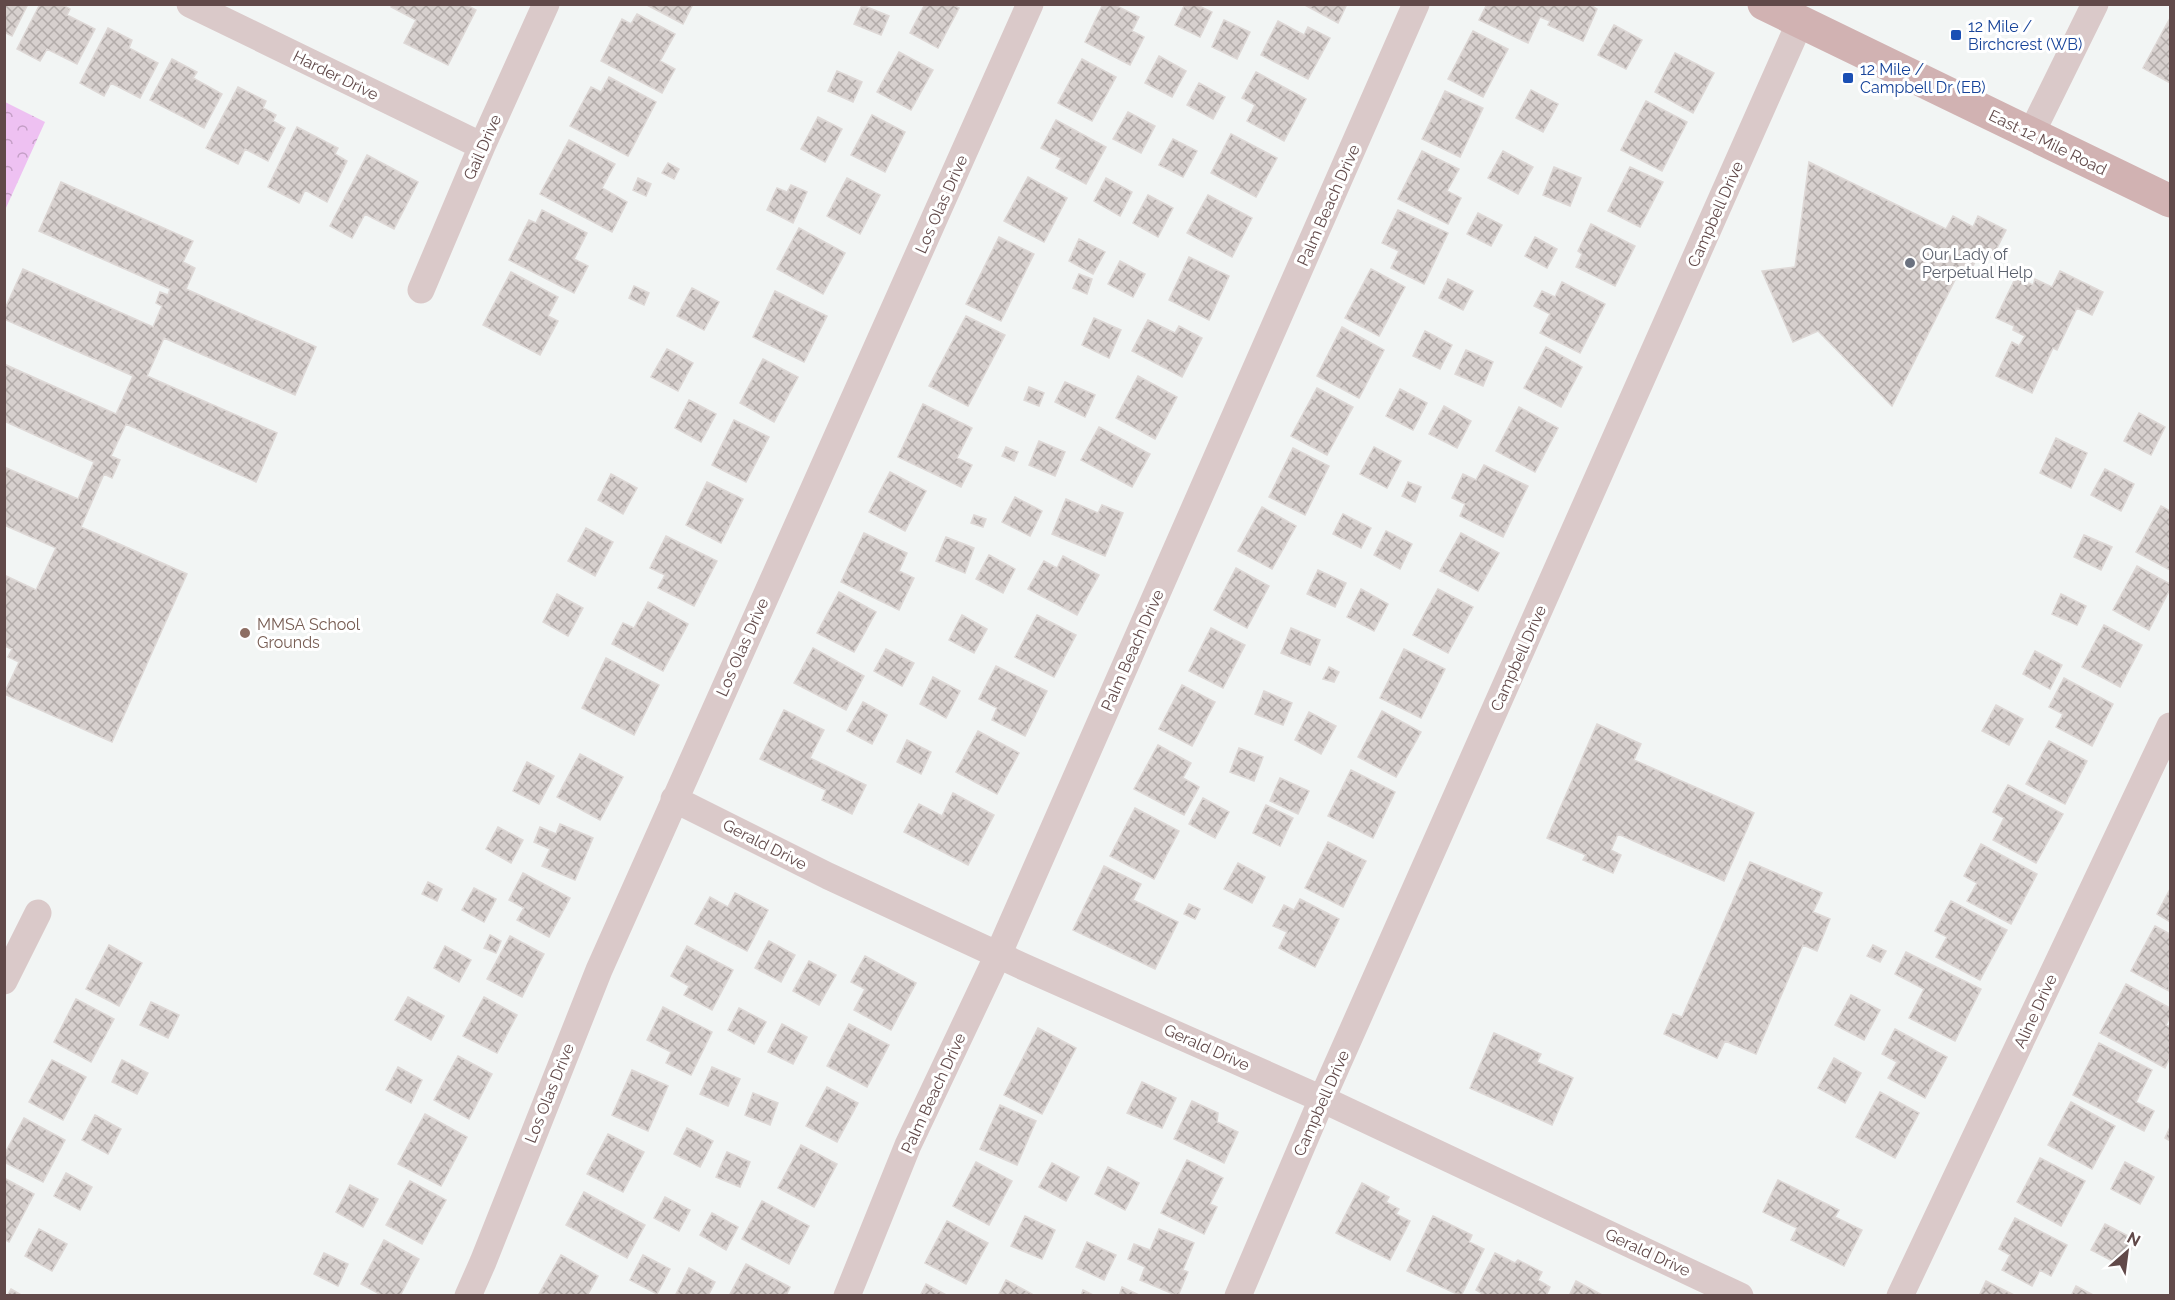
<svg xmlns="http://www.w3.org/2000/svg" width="2175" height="1300" font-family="Raleway,sans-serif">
	<defs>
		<pattern id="forest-crowns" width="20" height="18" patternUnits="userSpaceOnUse" patternTransform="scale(1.5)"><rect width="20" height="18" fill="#eec1f2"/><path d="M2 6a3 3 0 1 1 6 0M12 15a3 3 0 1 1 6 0" fill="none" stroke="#c49fc6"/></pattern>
		<pattern id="building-cross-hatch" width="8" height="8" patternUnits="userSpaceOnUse" patternTransform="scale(1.5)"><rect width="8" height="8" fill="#d7d0ce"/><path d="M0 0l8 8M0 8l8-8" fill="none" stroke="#b2aba9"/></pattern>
	</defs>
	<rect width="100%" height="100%" fill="#f2f5f4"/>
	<path fill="url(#forest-crowns)" d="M5,102L45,122L5,210Z"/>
	<path fill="url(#building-cross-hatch)" stroke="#ded8d6" stroke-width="1.5" d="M4,4H28L12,36L4,32Z
		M40,4H61L70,9L67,15L95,29L77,64L47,49L40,61L17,49Z
		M392,4H465L476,10L448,65L404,43L416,20L391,7Z
		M645,4H693L683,24Z
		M925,4H951L959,8L938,48L910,33Z
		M1103,4H1113L1139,17L1132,31L1144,37L1130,65L1085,42Z
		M1185,4H1195L1212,12L1200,37L1175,25Z
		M1303,4H1347L1338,23Z
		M1487,4H1589L1597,9L1583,41L1548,25L1550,21L1540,17L1528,43L1479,20Z
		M862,5L889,16L881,35L854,24Z
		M637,14L675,34L660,61L675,69L662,93L601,61L622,19L631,24Z
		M2170,18V83L2143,68Z
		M1224,20L1250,32L1237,59L1212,47Z
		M1278,21L1304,35L1308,27L1330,38L1308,79L1261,55Z
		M1614,25L1642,40L1626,69L1598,55Z
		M108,28L132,40L129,48L158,63L140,98L111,83L104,96L80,83Z
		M1473,31L1508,49L1483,97L1448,79Z
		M899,52L933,70L911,110L877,92Z
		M1675,53L1714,73L1693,113L1655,92Z
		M1159,56L1186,71L1172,97L1145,83Z
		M172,59L197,72L193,78L222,94L204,128L150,100Z
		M1082,59L1116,77L1092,121L1058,103Z
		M837,71L862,82L853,102L828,91Z
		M1256,72L1306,99L1284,141L1247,121L1255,105L1242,98Z
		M609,77L656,102L628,156L570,126L591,87L601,92Z
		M1199,83L1225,97L1213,119L1187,105Z
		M238,87L266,101L263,108L276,115L273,121L285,128L268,161L245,149L238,164L206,148Z
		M1531,90L1558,104L1543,132L1516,118Z
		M1445,91L1483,108L1460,157L1422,139Z
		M1646,101L1687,122L1662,171L1621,150Z
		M1128,112L1155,126L1141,153L1113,139Z
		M872,115L905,132L885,172L851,155Z
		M818,117L842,129L825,162L801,149Z
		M1056,120L1106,147L1086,184L1056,168L1061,158L1041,148Z
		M297,127L338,148L335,154L347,161L327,202L305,190L299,203L268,187Z
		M1231,134L1277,158L1256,197L1211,173Z
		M1173,139L1197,151L1183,177L1159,165Z
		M569,140L615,164L602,188L627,202L612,232L540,194Z
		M1422,151L1459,169L1447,191L1461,198L1448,224L1398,199Z
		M1503,151L1533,167L1518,194L1488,178Z
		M367,155L418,182L394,229L365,214L352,238L330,226Z
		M1809,162L1946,229L1953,216L1973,227L1978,216L2006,230L1992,258L1980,252L1971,270L1962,266L1892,406L1818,331L1793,342L1762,271L1795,267Z
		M668,163L679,169L674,179L662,173Z
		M1554,167L1581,178L1570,206L1543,195Z
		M1630,167L1663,182L1640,227L1608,211Z
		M1028,177L1067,198L1044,242L1004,221Z
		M638,178L651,184L646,196L633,190Z
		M847,178L880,195L860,234L827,216Z
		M1106,178L1132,192L1120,216L1094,201Z
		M61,182L193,241L183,262L195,268L186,289L316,347L295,395L164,338L147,376L277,433L256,482L126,424L111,456L120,460L112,478L104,474L81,527L187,574L112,742L4,694L19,662L8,657L12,649L4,646V575L36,590L56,548L4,525V467L78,499L94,462L4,421V364L116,414L133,376L4,319V311L23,269L153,327L162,306L156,303L160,292L168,295L170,289L39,231Z
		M791,185L807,192L793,223L767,210L777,188L787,192Z
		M1148,195L1173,208L1158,237L1133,223Z
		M1208,195L1252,218L1232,257L1187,233Z
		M542,210L587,233L574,259L588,266L574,293L509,260L529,220L536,223Z
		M1398,210L1448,233L1424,284L1391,268L1399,251L1382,243Z
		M1478,213L1502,225L1491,246L1467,234Z
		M1591,224L1635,246L1615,286L1576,267L1582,254L1578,251Z
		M799,228L845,253L823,294L777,269Z
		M999,237L1034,254L1001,321L966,304Z
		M1535,237L1557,249L1547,268L1525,256Z
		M1079,239L1105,252L1093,274L1069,261Z
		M1189,257L1229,276L1209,320L1169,300Z
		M1120,261L1145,274L1133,297L1108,284Z
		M1371,269L1405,287L1379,336L1345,318Z
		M2060,271L2103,292L2092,315L2077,308L2057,350L2053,348L2032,393L1996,376L2012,342L2019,346L2025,336L2013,330L2014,326L1996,318L2016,277L2033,285L2035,279L2052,287Z
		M511,272L558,297L548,316L558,321L540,355L483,325Z
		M1079,274L1092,279L1087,294L1073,288Z
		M1448,279L1473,291L1463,310L1439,298Z
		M1562,282L1605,304L1580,353L1540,333L1550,314L1534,306L1542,291L1555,297Z
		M634,286L649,293L644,305L629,298Z
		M692,288L719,302L704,330L677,316Z
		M775,291L827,316L804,362L753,337Z
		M966,316L1005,335L968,406L929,386Z
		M1094,318L1121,330L1109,358L1082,345Z
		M1148,320L1175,333L1179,326L1202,338L1182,377L1132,351Z
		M1342,327L1384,350L1359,398L1317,376Z
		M1425,331L1452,345L1440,369L1413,356Z
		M1546,347L1582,367L1561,407L1524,388Z
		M667,349L693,363L678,391L651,377Z
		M1466,350L1493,362L1483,386L1455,374Z
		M763,359L798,377L774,422L740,403Z
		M1138,376L1177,397L1155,439L1116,418Z
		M1065,382L1095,395L1085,417L1055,402Z
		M1029,387L1044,393L1039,406L1024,400Z
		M1317,388L1353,407L1327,455L1291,436Z
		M1400,389L1427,403L1413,430L1386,416Z
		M689,400L716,414L701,442L675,428Z
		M923,404L972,428L957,458L972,465L961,487L898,457Z
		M1444,406L1471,421L1457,448L1429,434Z
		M1519,407L1558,428L1535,472L1496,451Z
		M2139,413L2165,427L2151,455L2124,441Z
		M734,420L769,437L746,482L712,465Z
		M1099,427L1150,454L1132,487L1081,460Z
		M2056,438L2087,453L2071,488L2040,473Z
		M1039,441L1065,452L1055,476L1029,465Z
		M1006,447L1018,452L1014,461L1002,456Z
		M1374,447L1401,461L1387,488L1360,474Z
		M1293,448L1329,466L1305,515L1269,497Z
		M1484,465L1528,486L1503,537L1460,516L1465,504L1452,498L1463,474L1476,480Z
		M2105,469L2134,484L2121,511L2091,495Z
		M890,472L926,491L905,531L869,512Z
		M611,474L637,488L623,514L598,500Z
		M707,482L743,499L721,543L686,525Z
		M1408,482L1421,487L1415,502L1402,496Z
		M1015,497L1042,511L1030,536L1002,522Z
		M1066,499L1098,513L1102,505L1123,513L1105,556L1052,534Z
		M2161,506L2170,511V570L2136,552Z
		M1262,507L1296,526L1272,569L1238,551Z
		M1343,514L1371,528L1361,548L1333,534Z
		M974,515L986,519L983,527L971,523Z
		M586,528L613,542L595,576L568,561Z
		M1386,531L1412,544L1400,569L1374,555Z
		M864,533L907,553L899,571L914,578L899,610L841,582Z
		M1461,533L1499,553L1478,591L1440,571Z
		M2084,535L2112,547L2101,570L2074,557Z
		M666,536L717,561L694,606L658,588L665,575L650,568Z
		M946,537L974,548L965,573L936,561Z
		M989,555L1015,569L1003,593L976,579Z
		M1063,556L1099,575L1077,615L1028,589L1044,561L1057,568Z
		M2137,566L2170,584V589L2149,630L2113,610Z
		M1236,568L1269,586L1247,628L1214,610Z
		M1318,570L1346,583L1335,607L1307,594Z
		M1361,589L1388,604L1374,631L1347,617Z
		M1438,589L1473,607L1448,653L1413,635Z
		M839,592L876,612L854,652L817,633Z
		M557,594L583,608L568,636L543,622Z
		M2061,594L2086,606L2077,625L2052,614Z
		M648,602L688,624L663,671L612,644L623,623L634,628Z
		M962,615L987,629L974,653L949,640Z
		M1037,615L1076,635L1054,677L1015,657Z
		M2104,625L2142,645L2120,687L2082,667Z
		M1211,628L1245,645L1223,688L1189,671Z
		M1291,628L1320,640L1310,665L1281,653Z
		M813,648L864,676L846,710L794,683Z
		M886,649L914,663L902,686L874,671Z
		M1404,649L1445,669L1421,718L1380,698Z
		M2035,651L2062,665L2050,689L2023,674Z
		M606,658L659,685L634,735L582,708Z
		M996,666L1047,691L1025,736L992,720L997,708L979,699Z
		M1329,667L1339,672L1334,682L1323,679Z
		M933,677L960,691L946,718L920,704Z
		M2064,678L2113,704L2092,746L2056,727L2063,714L2049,707Z
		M1182,685L1215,702L1192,746L1159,729Z
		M1264,691L1292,703L1283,725L1255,714Z
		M863,702L887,715L872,744L847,731Z
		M1996,705L2023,719L2009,745L1982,731Z
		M784,710L824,730L810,758L866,785L852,814L822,800L826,790L760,759Z
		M1382,711L1421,732L1396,777L1358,757Z
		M1309,712L1336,726L1321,754L1295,740Z
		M1597,724L1641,744L1634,760L1754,813L1724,881L1618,834L1611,850L1621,855L1613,873L1583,860L1586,855L1547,838Z
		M978,731L1019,753L997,794L956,772Z
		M907,740L931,752L921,774L897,762Z
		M2049,741L2087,761L2065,804L2026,784Z
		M1158,745L1191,763L1183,778L1199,787L1184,815L1134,789Z
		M1239,748L1263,757L1254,781L1230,772Z
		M580,754L623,777L600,820L557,797Z
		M527,762L554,776L539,804L513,791Z
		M1351,770L1395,792L1373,838L1328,816Z
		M1280,778L1309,791L1298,814L1270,801Z
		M2008,785L2063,814L2036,863L1993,840L2004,818L1993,812Z
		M953,793L994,815L968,865L904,832L919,804L942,816Z
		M1203,798L1229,812L1215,838L1189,824Z
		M1266,805L1293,818L1280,846L1253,833Z
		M1135,808L1179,831L1154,879L1110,856Z
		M560,824L593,838L575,880L542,866L550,849L534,842L540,827L556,834Z
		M498,827L523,840L511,863L486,849Z
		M1328,842L1366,861L1343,907L1305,888Z
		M1981,844L2037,874L2011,924L1967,901L1977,883L1964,876Z
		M1750,862L1822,893L1813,912L1830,919L1817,951L1803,945L1756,1054L1725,1041L1717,1058L1664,1034L1673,1014L1682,1017Z
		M1238,863L1265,877L1252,903L1224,889Z
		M1104,866L1141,884L1133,900L1178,922L1155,969L1073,930Z
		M523,873L570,898L549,937L517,920L524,908L509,900Z
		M428,882L442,889L437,901L422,894Z
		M474,888L496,899L484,922L462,910Z
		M2170,889V922L2157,914Z
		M735,893L768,910L747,951L695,924L710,897L728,907Z
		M1300,899L1339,919L1315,967L1279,948L1287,932L1273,926L1284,905L1294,910Z
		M1951,901L2007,930L1980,980L1936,957L1947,937L1935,931Z
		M1189,904L1200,909L1195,919L1184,914Z
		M2155,926L2170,934L2169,991L2131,971Z
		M490,935L501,941L496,953L484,948Z
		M510,936L544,954L522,997L487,979Z
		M769,941L795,955L781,982L755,968Z
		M109,945L142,963L119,1006L86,989Z
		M1873,945L1886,951L1880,962L1867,956Z
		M445,946L471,960L459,982L434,968Z
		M687,946L733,970L712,1010L684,995L689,986L671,976Z
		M1906,952L1981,989L1955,1041L1909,1018L1924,989L1895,974Z
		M865,956L916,983L891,1030L854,1010L865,989L851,982Z
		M809,961L836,975L819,1005L793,991Z
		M2126,984L2170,1008V1017L2166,1025L2170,1027V1057L2165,1068L2100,1033Z
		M1851,995L1880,1010L1864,1040L1835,1025Z
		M408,997L444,1016L431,1040L395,1020Z
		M484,997L517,1015L497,1053L463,1036Z
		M76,999L114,1019L91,1062L54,1042Z
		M151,1002L179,1015L168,1038L140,1025Z
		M663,1007L712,1032L691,1075L666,1063L671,1052L647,1040Z
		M739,1008L766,1022L754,1044L728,1030Z
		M782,1024L807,1037L793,1064L768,1052Z
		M849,1024L889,1045L867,1087L827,1066Z
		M1038,1028L1076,1048L1042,1114L1004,1095Z
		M1895,1029L1947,1057L1925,1098L1888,1078L1897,1062L1882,1054Z
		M1494,1033L1541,1054L1537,1062L1573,1078L1552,1125L1470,1088Z
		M2099,1043L2152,1070L2136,1102L2154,1111L2144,1131L2073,1095Z
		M458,1056L492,1074L469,1119L434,1100Z
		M1834,1058L1861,1073L1845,1103L1818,1088Z
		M52,1060L86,1077L63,1120L29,1102Z
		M122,1060L148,1073L137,1094L112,1082Z
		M398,1067L422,1080L411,1103L386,1090Z
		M712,1067L740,1079L728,1106L700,1094Z
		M632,1070L668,1086L648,1131L612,1115Z
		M1142,1082L1176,1098L1162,1128L1127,1113Z
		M827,1087L858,1103L837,1142L806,1126Z
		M1880,1092L1919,1113L1895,1158L1856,1137Z
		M753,1093L778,1103L770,1125L745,1115Z
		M1192,1101L1218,1113L1217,1122L1238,1132L1224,1163L1174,1139Z
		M2071,1102L2115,1126L2092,1169L2048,1145Z
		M1000,1105L1036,1121L1017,1165L980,1149Z
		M425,1114L467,1137L441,1186L398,1164Z
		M95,1115L121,1129L108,1154L82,1140Z
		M24,1118L65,1140L43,1182L4,1162V1155Z
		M2170,1127V1141L2165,1138Z
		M687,1128L713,1141L700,1167L674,1154Z
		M608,1134L644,1152L623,1192L587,1174Z
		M801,1145L837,1164L814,1207L778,1188Z
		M727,1152L750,1162L740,1187L716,1177Z
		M2040,1158L2085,1181L2061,1226L2017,1202Z
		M1187,1160L1223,1178L1210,1204L1217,1207L1204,1234L1161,1213Z
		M976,1162L1012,1181L989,1225L953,1206Z
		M2125,1162L2154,1177L2140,1204L2111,1189Z
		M1052,1163L1079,1177L1066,1201L1039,1187Z
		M1108,1167L1139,1183L1125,1210L1095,1194Z
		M66,1173L92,1187L80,1210L54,1196Z
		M4,1178L34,1194L9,1242L4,1239Z
		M1778,1180L1839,1210L1835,1217L1862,1230L1844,1266L1791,1240L1797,1228L1763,1212Z
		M410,1181L446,1200L422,1244L386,1225Z
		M1362,1183L1389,1197L1386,1202L1399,1209L1396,1214L1410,1221L1390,1260L1336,1233Z
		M350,1185L378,1199L363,1227L336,1212Z
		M584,1192L645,1225L627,1258L566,1225Z
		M665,1197L690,1210L679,1231L654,1218Z
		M762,1201L809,1226L789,1264L742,1239Z
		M712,1213L738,1227L726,1250L700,1235Z
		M1025,1216L1055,1230L1042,1259L1011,1246Z
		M1433,1216L1472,1235L1469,1242L1484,1249L1461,1296L1407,1271Z
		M2015,1218L2067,1245L2051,1276L2040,1270L2032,1286L2002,1270L2010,1255L1999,1249Z
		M947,1221L988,1243L966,1284L925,1263Z
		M2105,1224L2136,1240L2122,1266L2091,1250Z
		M39,1229L67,1244L52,1271L25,1256Z
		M1159,1229L1194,1243L1183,1270L1188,1272L1178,1296L1140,1280L1145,1267L1128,1259L1134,1244L1150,1250Z
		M384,1240L419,1259L400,1296H383L361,1284Z
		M1087,1242L1116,1255L1104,1280L1076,1267Z
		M324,1253L348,1264L338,1286L314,1274Z
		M1495,1253L1515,1263L1518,1260L1542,1272L1538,1280L1550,1287L1546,1296H1486L1476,1290Z
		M561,1255L598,1276L587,1296L539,1294Z
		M643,1255L670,1269L657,1294L630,1280Z
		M746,1264L790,1287L786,1296H729Z
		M689,1268L715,1282L708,1296H675Z
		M1006,1280L1032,1294L1031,1296H998Z
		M1576,1281L1604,1296H1569Z
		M1986,1281L2016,1296H1979Z
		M926,1284L948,1296H920Z
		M2076,1286L2095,1296H2071Z
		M1122,1287L1141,1296H1119Z
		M11,1289L23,1296H7Z
		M1083,1290L1095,1296H1081Z"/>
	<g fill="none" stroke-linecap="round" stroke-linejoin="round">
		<path stroke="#dac9c9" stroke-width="27" d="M190,4L482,146
			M2031,134L2095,4
			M421,290L482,146L546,4
			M674,799L828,876L1024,967L1322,1099L1740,1296
			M4,981L38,913
			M468,1296L483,1262L599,970L1030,4
			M847,1296L908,1145L998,955L1416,4
			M1238,1296L1322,1099L1800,22
			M1900,1296L2170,726"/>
		<path stroke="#d1b2b2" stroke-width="33" d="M1764,4L2170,201"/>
	</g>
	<g fill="#1a4fb4" stroke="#fff" stroke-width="2">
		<rect x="1950" y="29" width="12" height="12" rx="3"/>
		<rect x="1842" y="72" width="12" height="12" rx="3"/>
	</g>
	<circle fill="#6b7280" stroke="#fff" stroke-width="2" cx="1910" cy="263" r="6"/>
	<circle fill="#8d6e63" stroke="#fff" stroke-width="2" cx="245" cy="633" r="6"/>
	<g text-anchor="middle" stroke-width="6" stroke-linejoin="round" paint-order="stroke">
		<g font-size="16" fill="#164399" stroke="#fff" text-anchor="start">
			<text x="1968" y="32">12 Mile /<tspan x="1968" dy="18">Birchcrest (WB)</tspan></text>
			<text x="1860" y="75">12 Mile /<tspan x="1860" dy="18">Campbell Dr (EB)</tspan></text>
		</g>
		<g font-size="16" fill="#614949" stroke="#fff">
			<text transform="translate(336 75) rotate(26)" y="6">Harder Drive</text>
			<text transform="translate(2048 142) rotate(26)" y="6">East 12 Mile Road</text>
			<text transform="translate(482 147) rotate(-66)" y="6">Gail Drive</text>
			<text transform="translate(941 204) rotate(-66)" y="6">Los Olas Drive</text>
			<text transform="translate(1328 205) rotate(-66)" y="6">Palm Beach Drive</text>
			<text transform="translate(1715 214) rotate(-66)" y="6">Campbell Drive</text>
			<text transform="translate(742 647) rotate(-66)" y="6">Los Olas Drive</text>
			<text transform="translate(1132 650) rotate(-66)" y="6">Palm Beach Drive</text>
			<text transform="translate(1518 658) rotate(-66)" y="6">Campbell Drive</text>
			<text transform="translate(765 844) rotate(27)" y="6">Gerald Drive</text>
			<text transform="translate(2035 1011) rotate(-65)" y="6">Aline Drive</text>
			<text transform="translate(1207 1047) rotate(24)" y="6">Gerald Drive</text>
			<text transform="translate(549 1093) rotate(-68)" y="6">Los Olas Drive</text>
			<text transform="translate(933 1093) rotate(-65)" y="6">Palm Beach Drive</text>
			<text transform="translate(1321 1103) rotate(-66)" y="6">Campbell Drive</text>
			<text transform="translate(1648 1252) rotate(25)" y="6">Gerald Drive</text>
		</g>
		<g font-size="16" fill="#5b616d" stroke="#fff" text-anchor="start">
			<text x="1922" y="260">Our Lady of<tspan x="1922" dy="18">Perpetual Help</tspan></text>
		</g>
		<g font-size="16" fill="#785e54" stroke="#fff" text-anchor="start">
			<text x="257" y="630">MMSA School<tspan x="257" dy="18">Grounds</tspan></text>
		</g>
	</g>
	<rect width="2175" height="1300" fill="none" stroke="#614949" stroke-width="12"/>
	<g transform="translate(2127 1252) rotate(28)" stroke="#ffffff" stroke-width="4.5" paint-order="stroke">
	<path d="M0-4.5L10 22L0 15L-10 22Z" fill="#614949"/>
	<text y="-9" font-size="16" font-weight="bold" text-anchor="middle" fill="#614949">N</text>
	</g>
</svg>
